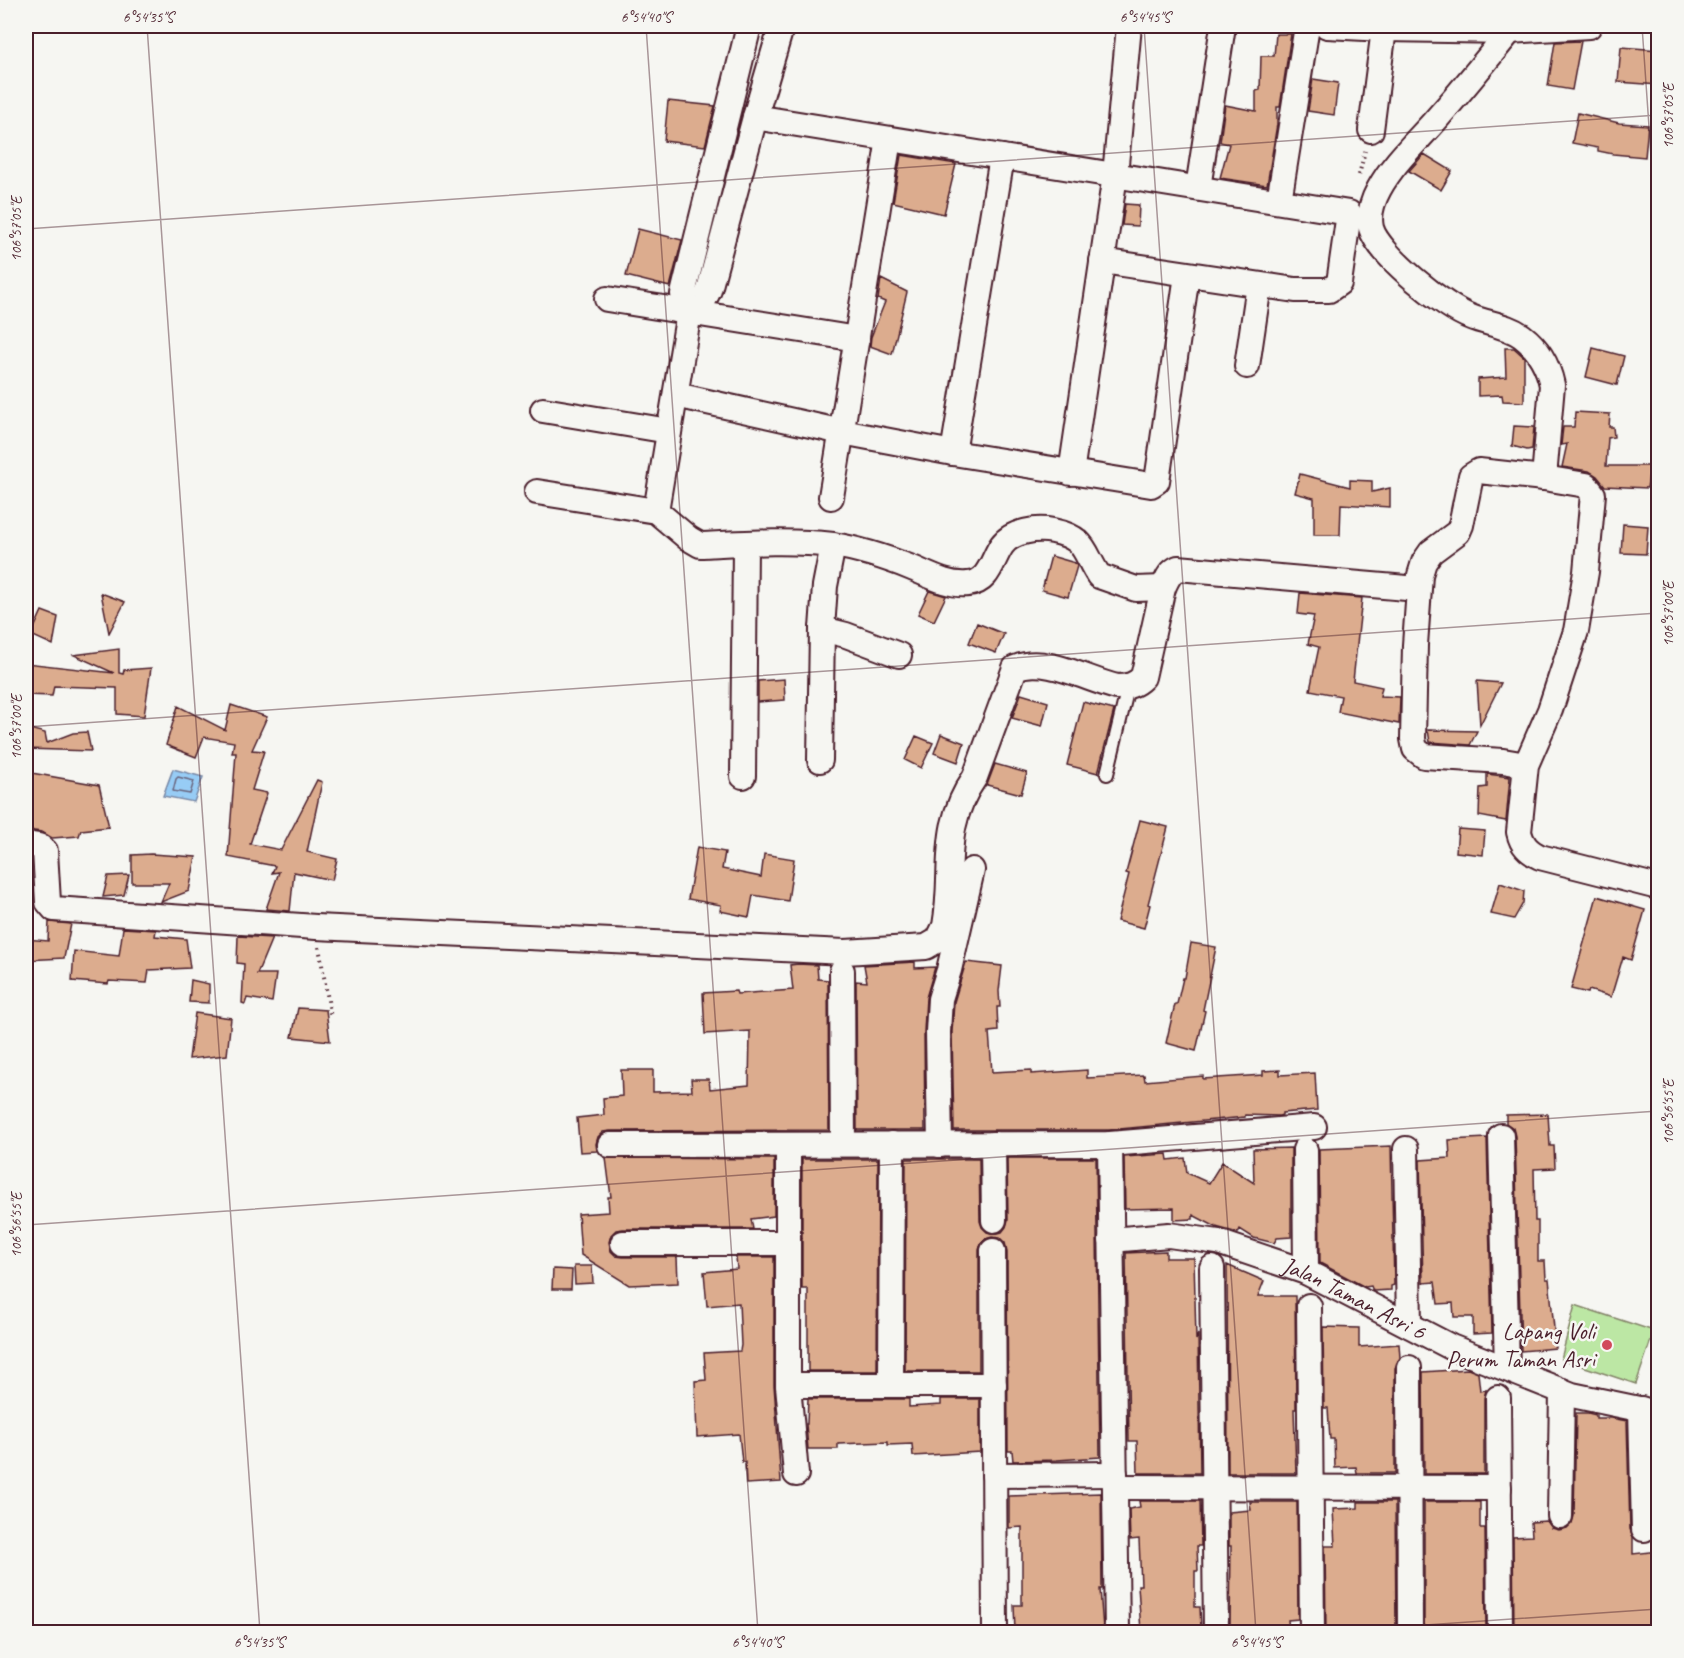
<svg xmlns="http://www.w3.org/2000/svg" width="1684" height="1658" font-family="Caveat,sans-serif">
	<rect width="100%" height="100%" fill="#f6f6f2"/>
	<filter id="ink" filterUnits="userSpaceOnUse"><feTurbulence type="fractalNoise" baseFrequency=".0167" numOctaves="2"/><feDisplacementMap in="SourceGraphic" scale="12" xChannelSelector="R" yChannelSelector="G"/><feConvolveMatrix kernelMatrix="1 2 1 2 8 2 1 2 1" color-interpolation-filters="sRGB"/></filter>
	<g filter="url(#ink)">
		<path fill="#bce7a4" stroke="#838368" stroke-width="1.5" d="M1575,1305L1654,1331L1636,1384L1561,1359Z"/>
		<path fill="#97ccf5" stroke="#7887a4" stroke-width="1.5" d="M173,769L203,777L194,802L163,796Z"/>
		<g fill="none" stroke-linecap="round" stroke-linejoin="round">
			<path stroke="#69647c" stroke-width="1.5" d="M178,777L194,781L190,794L173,791L176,779Z"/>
		</g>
		<path fill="#dcac8e" stroke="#4a1f2b" stroke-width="1.5" d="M1276,34H1291L1280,107H1277V124L1267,185L1220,178L1229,144L1220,142L1225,105L1256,111V91L1260,90L1261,56H1274Z
			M1581,41L1572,90L1548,86L1555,42Z
			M1621,47L1659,50V85L1618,82Z
			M1313,79L1338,83L1334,115L1308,111Z
			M668,101L715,106L705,146L664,141Z
			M1578,113L1619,123L1648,125L1645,157L1613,154L1598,151V148L1572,143Z
			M1424,154L1452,171L1441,190L1409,171Z
			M901,155L956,164L944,214L893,202Z
			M1125,204L1139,205L1138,226L1122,225Z
			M638,229L682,240L670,287L626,276Z
			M881,279L907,292L892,354L870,346L871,337L885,302L878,299Z
			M1505,348H1514L1524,357V402L1503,401L1502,395L1478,396V379L1506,377Z
			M1593,348L1624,356L1617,385L1586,377Z
			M1575,412L1610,414L1609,427H1613L1614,437L1608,438L1606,466H1650L1647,488L1605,486L1597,476L1589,471L1562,467L1567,444L1561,445L1563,427H1574Z
			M1514,426L1534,427L1532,449L1527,450L1512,446Z
			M1300,474L1350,487V480L1372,481V492L1390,488V507L1341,504L1340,535H1314V498L1295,493Z
			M1623,524L1648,526L1646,554L1621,553Z
			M1051,556L1075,563L1077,566L1068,597L1042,590Z
			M929,591L946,596L934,621L918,614Z
			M101,593L125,602L109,633Z
			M1300,593L1362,598L1353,681L1382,687L1380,696L1400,697L1399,724L1338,712L1341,696L1310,690L1319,647L1308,644L1314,616L1298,614Z
			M42,611L58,617L53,645L31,635Z
			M977,623L1004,634L996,653L969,643Z
			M119,649V673L123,674L124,670L151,668L144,716L117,714V688L54,686L52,696L26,695V663L114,673L74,655Z
			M784,679L785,700L758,702V681Z
			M1477,681L1501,683L1480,725Z
			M1021,694L1048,702L1042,726L1012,718Z
			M1083,702L1114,710L1098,773L1067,765Z
			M231,705L267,717L252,750L264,751L252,790L267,793L250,844L281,850L317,780L322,782L307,852L337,859L332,880L294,872L290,911L266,909L279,872L272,873L275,866L228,857L236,753H232L234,742L204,737L196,757L166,745L178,706L225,730Z
			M26,728L45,733L47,743L73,733L87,732L91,751L26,749Z
			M1428,730L1477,731L1470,745L1430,742Z
			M941,734L964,743L958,762L934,753Z
			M916,736L933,743L921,768L905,760Z
			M995,764L1027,773L1021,794L987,785Z
			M26,772L99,785L109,827L81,830L79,836L52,838L42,832L26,830Z
			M1487,774L1510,777L1506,821L1479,816L1480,788L1487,787Z
			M1140,820L1168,827L1148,904L1150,905L1144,928L1117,921L1129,874L1126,873Z
			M1458,829L1485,831L1483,855L1456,852Z
			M697,847L725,852L722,869L761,877L764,854L794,859L788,901L753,895L749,917L720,911L721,905L688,899Z
			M151,854L196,857L189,891L161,902L169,883H132V855Z
			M129,875L124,895L103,897L108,876Z
			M1500,883L1524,891L1523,903L1514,919L1491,914Z
			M1597,896L1645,910L1631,960L1623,957L1611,997L1589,990L1588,993L1571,989Z
			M49,922L71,924L64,958L26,960V939L48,941Z
			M123,928L156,930L155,936L186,939L190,968L149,970L147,983L109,981L108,984L72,981L74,951L119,956Z
			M238,936L272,938L257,974H276L272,1002L247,998L245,1004L242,1003L244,964L237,963Z
			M1191,943L1216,947L1203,1010L1205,1011L1196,1051L1166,1043L1175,1004H1177L1183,978H1185Z
			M915,962V968L935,967L926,998L924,1031L925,1130H857L856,981L867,982L864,965Z
			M966,962L1002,966L999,991L1000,1007H997L998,1031L989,1032L992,1072L1031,1070V1074L1087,1070V1078L1144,1075L1145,1081L1203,1076V1079L1263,1075V1071L1280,1070V1075L1315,1073L1317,1110L1282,1113V1115L1279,1116L1245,1115V1117L1109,1130H954L952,1032L954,1002Z
			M798,964L817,965L818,979L828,980L829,1130L610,1131L603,1132L598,1137L596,1144L597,1151L580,1152L577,1118L604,1115L603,1098L622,1096L621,1070H653V1092L692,1091L691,1079H709L710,1089L749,1085L750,1031L705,1034L703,993L736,991L737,994L793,990L790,965Z
			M191,980L209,984V1003L189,1002Z
			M298,1008L326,1010L330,1041L292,1037Z
			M195,1013L231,1018L227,1055L189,1059Z
			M1548,1114L1550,1146H1554L1555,1168L1534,1169L1535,1221H1538V1261H1545L1546,1279H1549L1556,1348L1521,1351L1515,1136L1513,1128L1506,1123V1115Z
			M1487,1138L1492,1333L1473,1334V1317H1454L1453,1303L1438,1304L1435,1282L1423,1283L1420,1160L1450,1158L1449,1140Z
			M1391,1146L1394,1285L1391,1286V1290L1373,1291L1371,1286L1365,1287L1320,1263L1319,1149Z
			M1291,1148V1237L1277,1238L1274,1243L1254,1238L1240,1229L1238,1233L1216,1227L1193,1215V1219L1174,1220V1208L1125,1209L1124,1157L1167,1154L1168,1160L1185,1158L1187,1173L1209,1183L1222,1162L1254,1183L1253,1149Z
			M606,1158L774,1159V1216L751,1219L753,1229H623L616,1230L611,1235L609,1242L611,1251L616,1256L623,1257H677L678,1283L629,1285L581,1255L578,1214L609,1212L608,1197H611Z
			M1007,1158H1096L1100,1457L1057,1460L1013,1461L1012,1451H1008L1007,1251L1005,1243L1000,1238L992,1237L985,1239L981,1243L979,1250V1371H905L906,1159H979L980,1221L982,1227L987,1232L994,1234L1002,1232L1006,1227L1008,1220Z
			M802,1159H878L877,1371H808V1289H802Z
			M1166,1251V1258H1194L1196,1340L1198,1334L1200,1473H1138L1137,1441H1129L1126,1253Z
			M736,1257H774V1385L781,1482L746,1484L745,1462H742L739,1434L697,1437L695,1381L706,1380L704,1353L740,1351L741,1345L739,1303L707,1306L704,1272L737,1269Z
			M1227,1265L1264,1281L1258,1296H1295L1296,1409H1294L1296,1473H1228Z
			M574,1266H592L593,1283L575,1284Z
			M553,1269L572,1270L571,1289H552Z
			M1323,1327L1359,1328V1347L1399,1344L1400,1358L1395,1368V1473H1357L1356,1467L1335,1468L1334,1439H1330L1328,1408H1324Z
			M1468,1369L1478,1373L1480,1391L1486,1390L1484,1398V1474H1424L1423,1372Z
			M808,1399H909V1407L941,1405V1399H980V1452L913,1456L912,1444L888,1445V1442L838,1444V1449H808L806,1424H807Z
			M1576,1413H1588L1596,1415V1418H1611L1627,1421L1630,1529L1633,1537V1554L1659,1551V1625L1562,1632H1514L1513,1537L1532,1536L1531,1522L1547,1521L1552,1528L1559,1530L1567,1528L1572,1523L1574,1516Z
			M1101,1493L1102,1589H1100L1103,1629L1062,1632H1015L1014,1605H1022V1527L1009,1528V1496Z
			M1139,1501H1200L1201,1546H1197L1198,1571H1195V1607H1200L1201,1629L1141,1632L1138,1585H1141L1139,1539L1130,1540L1129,1509L1140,1507Z
			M1250,1502H1297L1298,1619L1288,1620L1289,1632H1235V1627L1230,1628L1231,1546H1229V1512L1251,1510Z
			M1358,1502H1395L1396,1632H1326L1325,1546H1335L1333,1509L1358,1508Z
			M1424,1502H1480V1528H1485L1486,1632H1445V1631L1424,1632Z"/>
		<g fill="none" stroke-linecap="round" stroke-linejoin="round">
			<g stroke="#4a1f2b" stroke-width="16">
				<path id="service" d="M1107,774L1128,687"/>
			</g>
			<g stroke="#4a1f2b" stroke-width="28">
				<g id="minor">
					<path d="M1327,26L1384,29L1510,31L1589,26"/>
					<path d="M1510,31C1487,59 1464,88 1440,115C1419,140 1395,160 1379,189C1373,200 1368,214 1371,228C1378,254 1445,308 1471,317C1488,324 1507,325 1522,336C1538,348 1548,366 1552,385L1544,478"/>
					<path d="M755,117L1349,213L1339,283L1329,290H1295L1102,261"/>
					<path d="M1371,130L1384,29"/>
					<path d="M1198,188L1223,26"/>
					<path d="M1279,201L1307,26"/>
					<path d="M607,299L857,339"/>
					<path d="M689,312L703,302L709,290L755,117L781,28L784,26"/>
					<path d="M1247,366L1259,285"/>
					<path d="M676,395L842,432L953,453L1151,485L1157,481L1187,275"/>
					<path d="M543,410L669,431"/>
					<path d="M953,453L1002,157"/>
					<path d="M1071,473L1115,175L1129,26"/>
					<path d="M537,492L656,511L688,538L700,545C743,543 791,540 833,545C859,549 887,558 912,568C929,575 948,586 968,584C990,582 992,559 1002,545C1012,531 1037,528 1053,531C1087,538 1083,552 1099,576L1136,589L1163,588"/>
					<path d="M831,497L889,139"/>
					<path d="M656,511L689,312L683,294L749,26"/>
					<path d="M822,629L846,635L899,655"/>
					<path d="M820,760L822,629L825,586L833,545"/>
					<path d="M1526,765L1550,710L1576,631L1586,572L1593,494L1586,485L1544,478L1479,471L1471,476L1461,525L1458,532L1431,552L1424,562L1420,575L1415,645L1413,739L1415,749L1424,756L1503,761L1526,765L1519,832C1522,845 1528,851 1540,857L1658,887"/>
					<path d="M743,776L745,544"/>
					<path d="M26,844L39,846L45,851L48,902L54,909L316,927L845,952L926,947L938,940L945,926C955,870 939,829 975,777L1015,668C1045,655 1087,680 1117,687C1128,687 1135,685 1143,677L1163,588C1167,580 1169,572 1178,568L1418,589"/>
					<path d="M842,971L843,1144"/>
					<path d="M1501,1136L1507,1369"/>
					<path d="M993,1144L994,1220"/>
					<path d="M1110,1144L1117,1632"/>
					<path d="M610,1145L1110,1144L1314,1127"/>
					<path d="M788,1145V1385L796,1474"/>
					<path d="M940,1145L938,1032L940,999L949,970L972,870"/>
					<path d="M1406,1149L1409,1325"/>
					<path d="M1305,1150L1306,1272"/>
					<path id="s1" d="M1111,1240L1169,1235L1218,1242L1306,1272L1451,1347L1572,1395L1658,1413"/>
					<path d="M623,1243H787"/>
					<path d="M993,1251L995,1632"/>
					<path d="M1212,1268L1216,1632"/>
					<path d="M1309,1306L1312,1632"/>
					<path d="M1409,1368L1410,1632"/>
					<path d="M788,1385H994"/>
					<path d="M891,1385L892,1144"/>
					<path d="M1498,1398L1500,1632"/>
					<path d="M1641,1409L1644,1529"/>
					<path d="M994,1475L1115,1474"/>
					<path d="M1115,1487L1499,1488"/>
					<path d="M1560,1516L1562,1391"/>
				</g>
			</g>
			<path stroke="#4a1f2b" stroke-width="4" stroke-dasharray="1.5 4.5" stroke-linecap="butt" d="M1359,175L1365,151
				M319,947L331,1018"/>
			<use href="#service" stroke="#f6f6f2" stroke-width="12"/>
			<use href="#minor" stroke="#f6f6f2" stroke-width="24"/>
		</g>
	</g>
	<path fill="none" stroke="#4a1f2b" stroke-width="1.5" stroke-opacity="0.45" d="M147,26L260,1632M646,26L758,1632M1144,26L1256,1632M1642,26L1658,256M26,229L1658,115M26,727L1658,613M26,1225L1658,1111M1325,1632L1658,1609"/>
	<circle fill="#d1495b" stroke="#f6f6f2" stroke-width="2" cx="1607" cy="1345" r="6"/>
	<g text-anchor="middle" stroke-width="5" stroke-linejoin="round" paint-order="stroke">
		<g font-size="24" fill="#4a1f2b" stroke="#f6f6f2">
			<text dy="8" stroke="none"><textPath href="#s1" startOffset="255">Jalan Taman Asri 6</textPath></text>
		</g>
		<g font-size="24" fill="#4a1f2b" stroke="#f6f6f2" text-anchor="end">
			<text x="1595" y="1339">Lapang Voli<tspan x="1595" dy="28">Perum Taman Asri</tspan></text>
		</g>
	</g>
	<rect width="1684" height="1658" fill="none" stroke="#f6f6f2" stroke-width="66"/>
	<rect x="33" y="33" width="1618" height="1592" fill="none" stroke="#4a1f2b" stroke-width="2"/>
	<g font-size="15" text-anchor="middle" fill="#4a1f2b">
		<text x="148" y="22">6°54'35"S</text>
		<text x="646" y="22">6°54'40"S</text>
		<text x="1145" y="22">6°54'45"S</text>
		<text transform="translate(1668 116) rotate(-90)" y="5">106°57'05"E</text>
		<text transform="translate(16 229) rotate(-90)" y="5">106°57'05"E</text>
		<text transform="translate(1668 614) rotate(-90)" y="5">106°57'00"E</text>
		<text transform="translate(16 727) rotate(-90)" y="5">106°57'00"E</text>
		<text transform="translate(1668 1112) rotate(-90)" y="5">106°56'55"E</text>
		<text transform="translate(16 1225) rotate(-90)" y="5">106°56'55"E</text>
		<text x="259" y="1647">6°54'35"S</text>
		<text x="757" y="1647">6°54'40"S</text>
		<text x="1256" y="1647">6°54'45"S</text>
	</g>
</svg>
